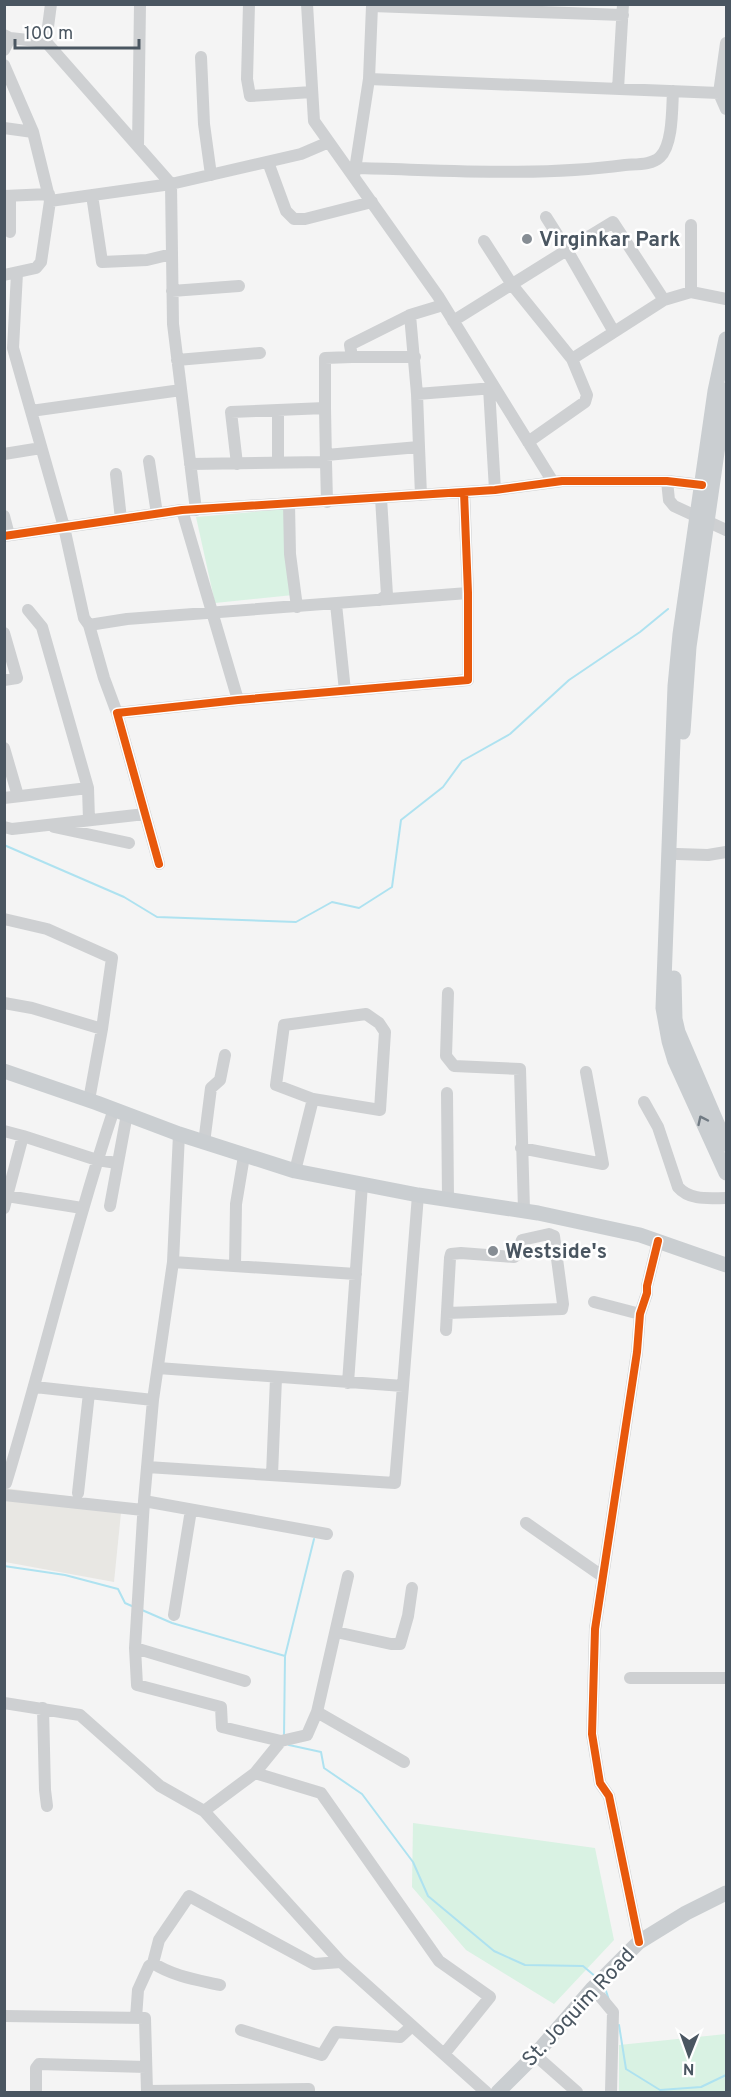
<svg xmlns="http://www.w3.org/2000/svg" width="731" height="2097" font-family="Overpass,sans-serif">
	<rect width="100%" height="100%" fill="#f4f4f4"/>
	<path fill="#e8e7e3" d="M4,1488L122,1503L114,1582L5,1562Z"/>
	<path fill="#d9f2e3" d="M286,509L293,595L215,603L196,517Z
		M413,1823L595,1848L614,1940L554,2004L466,1950L412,1887Z
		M726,2034V2092H619V2045Z"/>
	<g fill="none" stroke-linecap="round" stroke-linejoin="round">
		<path stroke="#aee2f0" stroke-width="2" d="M4,845L124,897L157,917L296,922L332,902L359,908L392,887L401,820L443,787L462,761L510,734L569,680L640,632L668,609
			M4,1566L65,1575L118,1589L125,1603L134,1607
			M142,1610L172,1623L285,1656
			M284,1736L285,1656L314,1539
			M288,1744L289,1745L321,1752L324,1768L362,1794L413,1862L428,1896L494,1951L525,1965L583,1966L596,1977
			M604,1985L609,2000
			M619,2025L626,2069L660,2090L701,2087L726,2075"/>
		<path stroke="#ced0d2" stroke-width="12" d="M51,4L46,42L171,184L173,324L196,510
			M249,4L247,79L250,96L312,92
			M307,4L314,121L438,296L553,482
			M4,35L10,38L46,42
			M726,43L719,93L726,109
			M4,50L10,38
			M201,57L204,124L211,175
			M4,65L33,132
			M369,79L372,6L623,15
			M618,89L623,4
			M4,128L33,132L50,201L41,262L36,268L4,275
			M138,146L140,4
			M268,162L286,211L294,219H305L372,202
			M355,168C444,170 536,177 625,165C636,164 652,165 660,157C673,145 672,108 673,91
			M354,176L369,79L719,93
			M92,195L102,262L147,260L172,254
			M4,196L49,194
			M10,196V232
			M50,201L171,184L301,154L329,142
			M691,225V292L726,299
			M484,241L513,286L572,359
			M17,273L13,348L64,527L84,618L89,625L104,678L117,713
			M172,291L239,286
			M664,300L691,292
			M410,315L350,345L352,357H415
			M453,321L567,250L546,217
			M177,360L260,353
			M489,388L495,490
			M417,394L410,315L443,305
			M325,408V358L352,357
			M278,410V463
			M31,411L181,390
			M528,442L585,402L587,395L572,359L664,300L613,222L567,250L614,332
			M419,447L417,394L494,388
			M4,454L41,448
			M326,455L419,447L421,495
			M149,461L157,514
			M190,464L326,462L327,502
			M237,464L231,412L325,408L326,462
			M116,474L121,519
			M667,481L669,500L674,506L726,530
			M289,504L290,554L297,607
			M182,510L238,700
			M4,516L9,535
			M4,536L182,510L495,490L562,481H667L702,485
			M380,600L387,595L381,498
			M336,604L345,691
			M28,610L42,627L88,788L89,820
			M89,625L127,619L468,593
			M4,633L17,678L4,680
			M4,748L18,796
			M4,798L88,788
			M4,827L12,829L145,814
			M54,827L129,843
			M677,854L708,855L726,852
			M159,864L117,713L238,700L468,680V593L464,492
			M4,919L47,929L112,958L102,1029L89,1100
			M448,993L446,1056L454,1066L520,1069L524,1210
			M4,1003L32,1008L102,1029
			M366,1014L379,1023L385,1032L380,1110L313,1099L276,1085L284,1025Z
			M447,1093L448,1199
			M644,1102L658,1127L678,1187C690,1201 710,1198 726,1198
			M4,1131L23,1136
			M204,1143L211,1088L220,1080L225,1055
			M521,1148L603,1164L586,1072
			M295,1171L313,1099
			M7,1196L23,1136L97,1160L117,1163
			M110,1206L127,1114
			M4,1208L7,1196L82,1208
			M173,1262L179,1134
			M235,1266L236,1204L244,1156
			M594,1302L640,1314
			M446,1330L450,1258L451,1254L461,1253L514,1257L517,1255L522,1240L549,1234L554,1236L563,1304L562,1309L447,1313
			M158,1368L403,1386L418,1195
			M348,1383L362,1184
			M35,1387L89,1393L78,1493
			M89,1393L153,1400L144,1501L327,1534
			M153,1400L173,1262L356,1274
			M147,1467L395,1483L403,1386
			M272,1475L276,1378
			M6,1483C44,1358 73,1232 114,1109
			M4,1495L143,1510
			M144,1501L135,1648L137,1685L221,1707L222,1727L281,1741
			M526,1523L602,1576
			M174,1615L191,1510
			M336,1632L391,1644H400L408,1616L412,1588
			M135,1648L245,1681
			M630,1678H726
			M4,1703L80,1715L160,1786L204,1811L341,1962L486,2092
			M43,1708L45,1790L47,1806
			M317,1712L348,1576
			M255,1773L321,1793L439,1961L490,1997L444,2054
			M204,1811L255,1773L281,1741L307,1735L317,1712L404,1762
			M639,1942L609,1796L600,1783L592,1734L595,1629L637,1352L640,1314L647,1293V1286L658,1241
			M153,1963C172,1976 198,1980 220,1985
			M593,1988L613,2012L611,2092
			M4,2016L145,2018L147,2092
			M136,2018L138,1990L149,1966L153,1963L159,1940L189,1896L314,1964L341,1962
			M241,2030L322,2055L336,2032L400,2037L412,2026
			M535,2055L577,2092
			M147,2091L309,2089V2092
			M36,2092V2068L39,2064L146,2067"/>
		<path stroke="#caced1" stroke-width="15" d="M726,339L715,391L680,634L675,686L663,1008L669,1041L675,1061L726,1173
			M683,732L689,647L726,390
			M674,978L675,1019L678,1032L726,1144
			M4,1071L97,1103L179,1134L295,1171L418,1195L538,1213L640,1235L726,1265
			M498,2092L535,2055L593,1988L639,1942L686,1913L726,1893"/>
		<g stroke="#fff" stroke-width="11">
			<path id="cycleway" d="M4,536L182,510L495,490L562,481H667L702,485
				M159,864L117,713L238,700L468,680V593L464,492
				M639,1942L609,1796L600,1783L592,1734L595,1629L637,1352L640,1314L647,1293V1286L658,1241"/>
		</g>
		<use href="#cycleway" stroke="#e8590c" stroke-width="8"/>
	</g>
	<defs><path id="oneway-chevron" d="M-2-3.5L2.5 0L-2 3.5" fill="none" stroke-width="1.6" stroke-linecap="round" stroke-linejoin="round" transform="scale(1.5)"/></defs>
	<use stroke="#707a83" href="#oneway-chevron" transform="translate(702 1120) rotate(-115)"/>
	<g fill="#868d94" stroke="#fff" stroke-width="2">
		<circle cx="527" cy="239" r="6"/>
		<circle cx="493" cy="1251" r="6"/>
	</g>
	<g text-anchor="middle" stroke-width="5" stroke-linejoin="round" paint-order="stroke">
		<g font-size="21" font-weight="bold" fill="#4a5661" stroke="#fff" text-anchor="start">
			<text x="539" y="246">Virginkar Park</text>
			<text x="505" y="1258">Westside's</text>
		</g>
		<g font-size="21" fill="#4a5661" stroke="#fff">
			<text transform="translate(578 2007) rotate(-47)" y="7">St. Joquim Road</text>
		</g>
	</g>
	<rect width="731" height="2097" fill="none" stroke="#4a5661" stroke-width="12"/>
	<g transform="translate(689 2055) rotate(181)" stroke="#ffffff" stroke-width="4.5" paint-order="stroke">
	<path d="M0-4.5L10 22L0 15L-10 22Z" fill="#4a5661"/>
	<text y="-9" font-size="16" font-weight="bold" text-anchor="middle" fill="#4a5661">N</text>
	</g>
	<path d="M15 39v9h124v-9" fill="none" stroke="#4a5661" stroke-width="3"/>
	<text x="24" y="39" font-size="18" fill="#4a5661" stroke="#ffffff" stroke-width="4.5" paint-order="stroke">100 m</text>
</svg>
